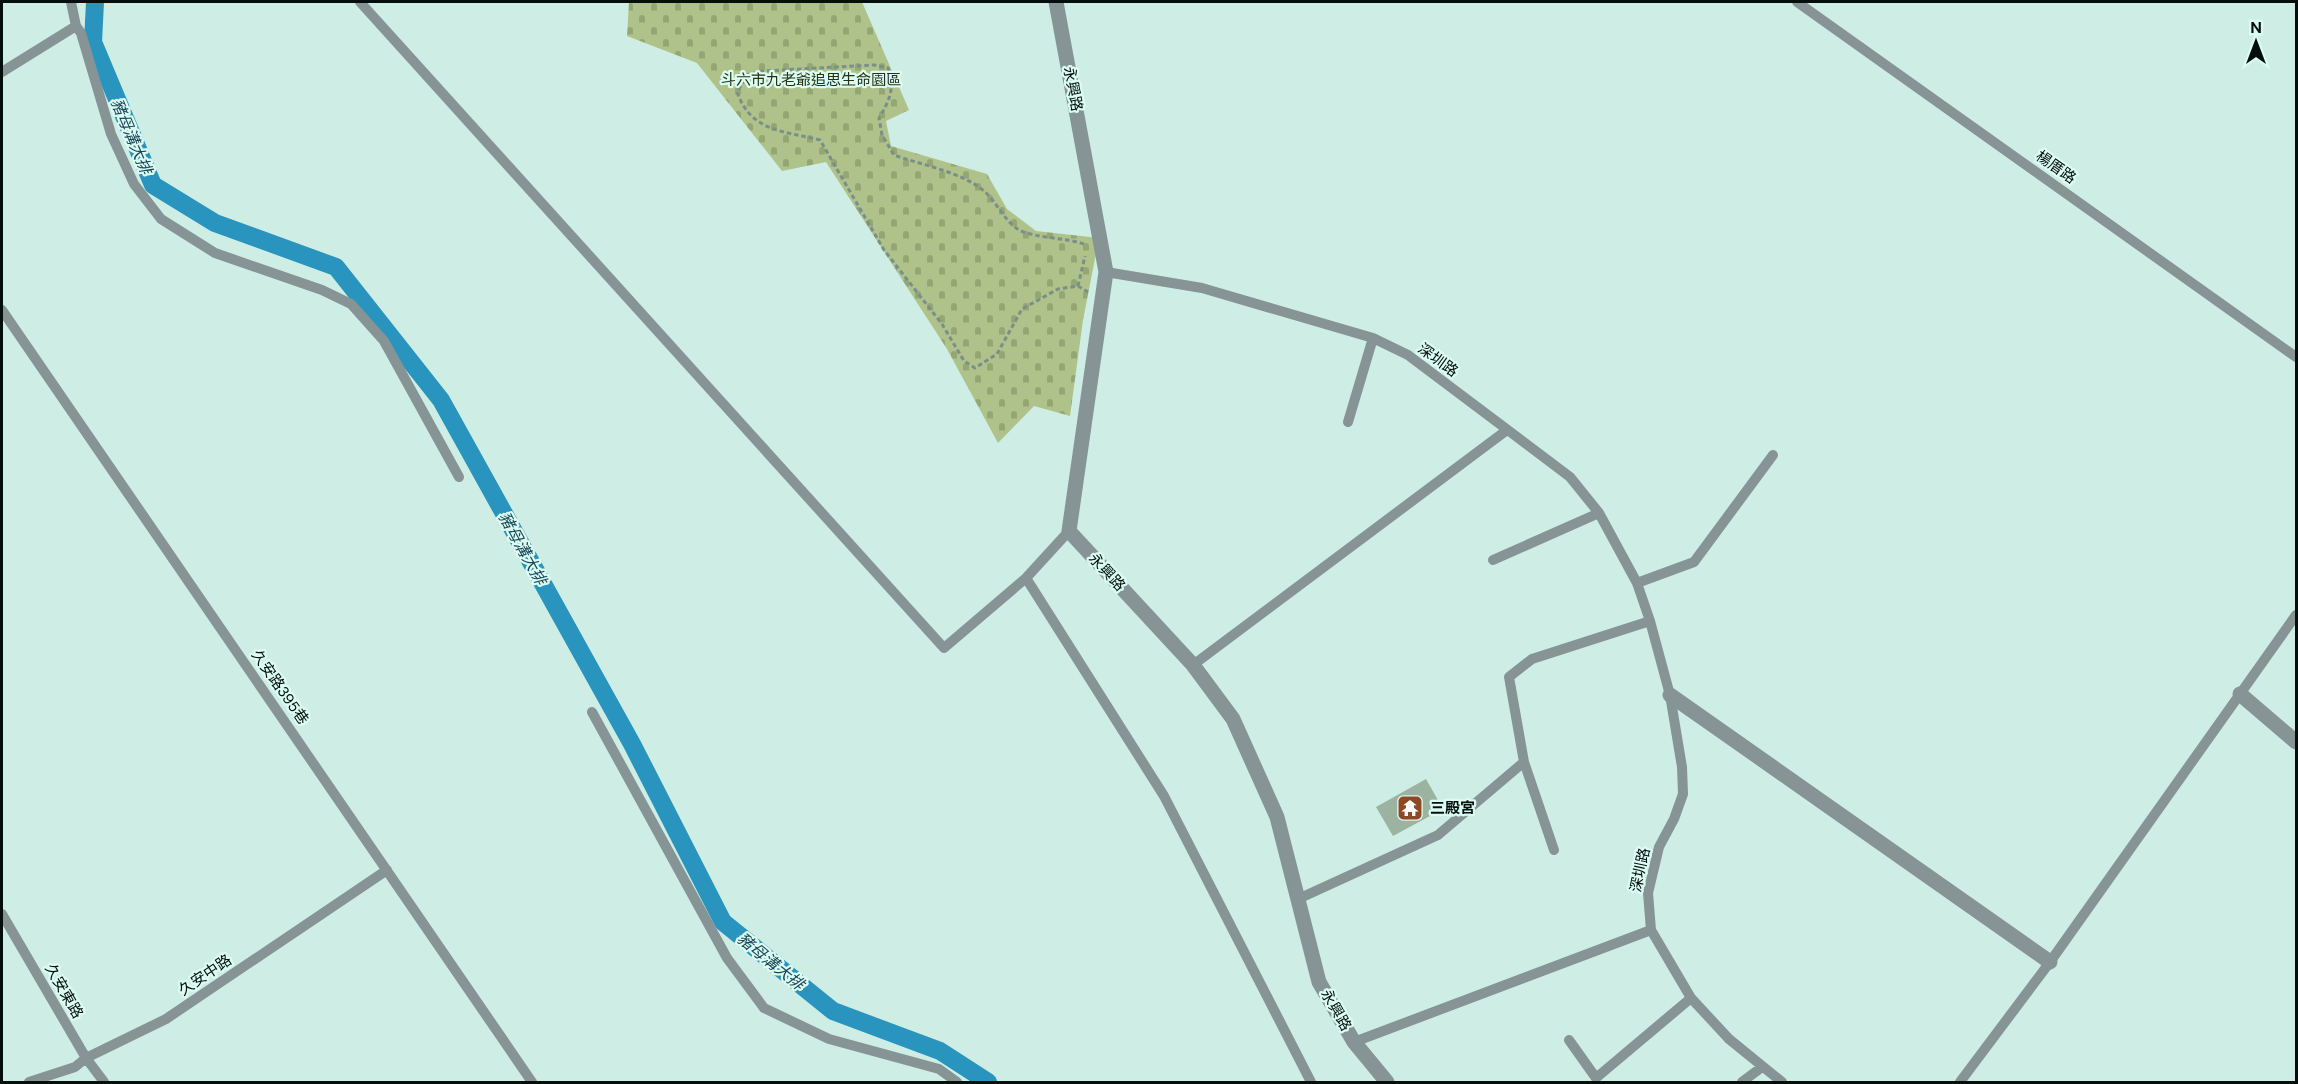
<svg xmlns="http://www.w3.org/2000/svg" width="2298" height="1084" font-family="'DM Sans','Noto Sans TC',sans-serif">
	<defs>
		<pattern id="cemetery-stones" width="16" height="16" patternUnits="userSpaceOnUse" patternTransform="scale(1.5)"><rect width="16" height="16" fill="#afc289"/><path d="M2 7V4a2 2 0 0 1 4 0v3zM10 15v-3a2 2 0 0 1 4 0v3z" fill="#95a675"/></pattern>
	</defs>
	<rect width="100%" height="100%" fill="#ceeee5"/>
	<path fill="url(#cemetery-stones)" d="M629,2H862L909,110L886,121L891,146L987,174L1007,209L1036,231L1099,238L1083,320L1070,416L1034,406L998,443L947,349L826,162L782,171L697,63L627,36Z"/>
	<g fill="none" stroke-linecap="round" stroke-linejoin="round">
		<path stroke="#2994bd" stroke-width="18" d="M95,2L93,42L153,185L215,223L336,267L441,400L632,744L723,922L833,1011L940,1051L988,1082"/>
	</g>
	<path fill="#9db3a1" d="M1426,779L1443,809L1393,836L1376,807Z"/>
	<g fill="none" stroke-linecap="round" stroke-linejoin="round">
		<path stroke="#798f89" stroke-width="3" stroke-dasharray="4.5 3" stroke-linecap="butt" d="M1084,244C1066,238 1038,238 1021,231C1005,223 998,203 984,191C962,172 921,165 894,155L882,135L879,118C889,102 896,86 888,68L874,65L763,71L747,75L737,92C751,132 784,131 820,140L884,250L942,324L964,361L975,368L997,354L1022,309L1058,289L1078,286L1088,292
			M1078,286L1085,256"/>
		<path stroke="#869495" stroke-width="10" d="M71,2L76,26L81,33L111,134L134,184L161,219L215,253L322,290L351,304L384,341L459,477
			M360,2L944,648L1026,578L1069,531
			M1797,2L2296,357
			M2,72L76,26
			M1106,272L1202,288L1373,338L1408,355L1570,477L1599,513L1637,583L1650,621L1670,695L1682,767L1683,794L1674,819L1659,847L1648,893L1651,930L1691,998L1729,1039L1782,1082
			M2,310L532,1082
			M1348,422L1373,338
			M1493,560L1599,513
			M1026,578L1164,796L1311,1082
			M1637,583L1694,562L1773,455
			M1193,665L1507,430
			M592,712L727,958L764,1008L829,1039L939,1069L957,1082
			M1554,850L1524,762L1509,677L1532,659L1650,621
			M1298,899L1438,835L1524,762
			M2,914L86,1058L104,1082
			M1569,1040L1596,1078L1691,998
			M1354,1042L1651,930
			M29,1082L75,1067L86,1058L166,1019L387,870
			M1742,1082L1762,1067
			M1960,1082L2050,962L2296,615"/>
		<path stroke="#869495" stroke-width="15" d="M2240,694L2296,742
			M1670,695L2050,962"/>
		<path stroke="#869495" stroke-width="15" d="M1056,2L1106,272L1069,531L1193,665L1233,719L1277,817L1319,982L1354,1042L1387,1082"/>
	</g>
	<defs>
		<g id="temple-square" transform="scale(1.35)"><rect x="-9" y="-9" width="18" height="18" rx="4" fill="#8f4824" stroke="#dbfcf2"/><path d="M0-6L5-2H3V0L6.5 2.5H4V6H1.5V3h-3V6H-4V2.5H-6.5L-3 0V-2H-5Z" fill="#fff"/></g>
	</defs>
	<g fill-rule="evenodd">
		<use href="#temple-square" x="1410" y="808"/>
	</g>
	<g text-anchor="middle" stroke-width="4.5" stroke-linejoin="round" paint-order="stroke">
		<g font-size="15" fill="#27310f" stroke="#dbfcf2">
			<text x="811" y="85">斗六市九老爺追思生命園區</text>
		</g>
		<g font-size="15" fill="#040e0b" stroke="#dbfcf2">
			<text transform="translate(1073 89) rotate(79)" y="5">永興路</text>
			<text transform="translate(2056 167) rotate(35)" y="5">楊厝路</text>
			<text transform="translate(1438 360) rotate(36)" y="5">深圳路</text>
			<text transform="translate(1107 572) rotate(47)" y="5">永興路</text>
			<text transform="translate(280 687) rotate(55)" y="5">久安路395巷</text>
			<text transform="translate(1640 870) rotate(-78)" y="5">深圳路</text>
			<text transform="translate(205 975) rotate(-34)" y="5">久安中路</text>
			<text transform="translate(64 991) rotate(60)" y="5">久安東路</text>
			<text transform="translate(1336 1010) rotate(60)" y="5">永興路</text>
		</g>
		<g font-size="15" font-weight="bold" fill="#040e0b" stroke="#dbfcf2" text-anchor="start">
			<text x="1430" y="813">三殿宮</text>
		</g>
		<g font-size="16" font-style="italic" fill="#1c4759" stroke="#dbfcf2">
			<text transform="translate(132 136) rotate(67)" y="6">豬母溝大排</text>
			<text transform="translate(523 548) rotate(61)" y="6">豬母溝大排</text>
			<text transform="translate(771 961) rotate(39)" y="6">豬母溝大排</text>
		</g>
	</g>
	<rect width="2298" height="1084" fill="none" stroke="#040e0b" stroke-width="6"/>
	<g transform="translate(2256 42)" stroke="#dbfcf2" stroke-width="4.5" paint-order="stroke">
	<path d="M0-4.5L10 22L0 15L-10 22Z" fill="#040e0b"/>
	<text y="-9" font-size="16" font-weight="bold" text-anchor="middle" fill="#040e0b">N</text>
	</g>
</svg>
